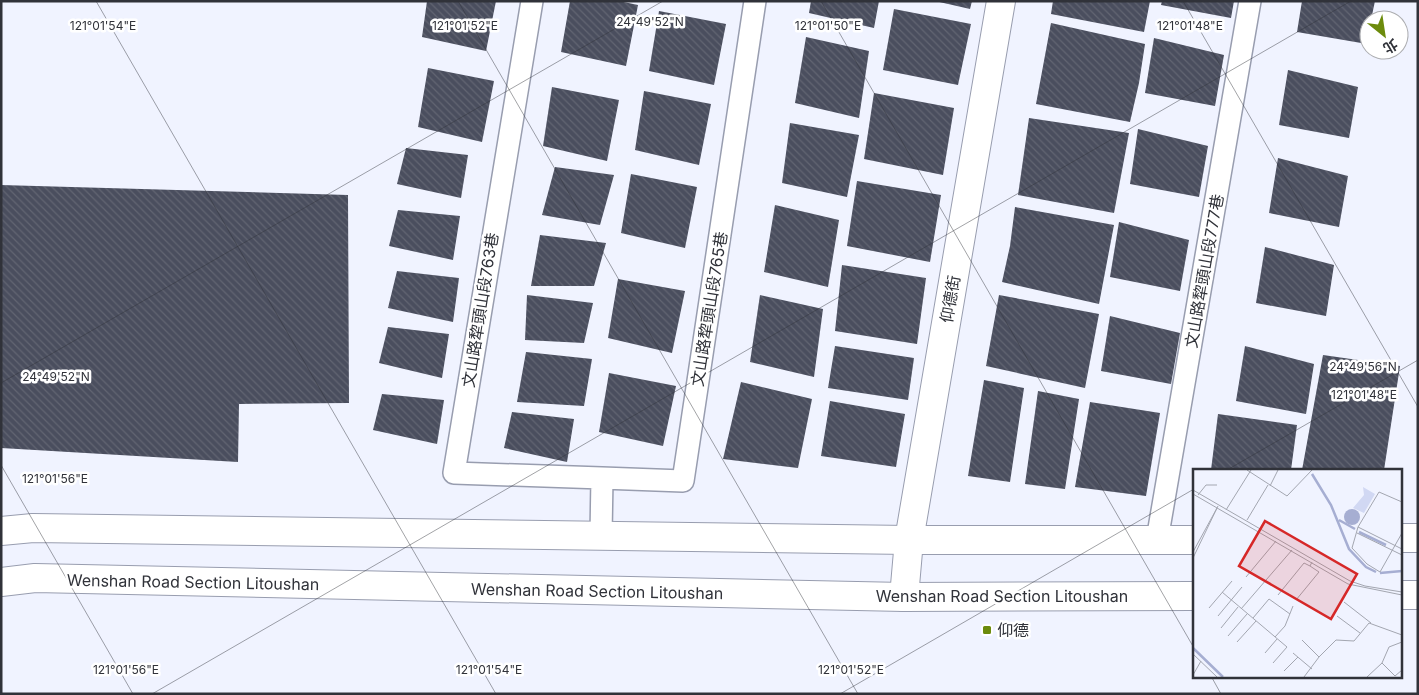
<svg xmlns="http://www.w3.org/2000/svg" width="1419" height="695" font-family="Inter,'Noto Sans TC',sans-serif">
	<defs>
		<pattern id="building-back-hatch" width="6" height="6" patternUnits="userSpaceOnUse" patternTransform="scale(1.25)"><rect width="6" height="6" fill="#4a4e5e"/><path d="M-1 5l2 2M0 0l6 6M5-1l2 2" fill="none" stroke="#626572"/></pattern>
	</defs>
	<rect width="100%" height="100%" fill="#f0f3ff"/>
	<path fill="url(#building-back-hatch)" d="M427,1H496L486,51L422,37Z
		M570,1H619L638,5L626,66L561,52Z
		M811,1H879L874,28L809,13Z
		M935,1H972L970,9Z
		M1053,1H1150L1144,32L1051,14Z
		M1162,1H1234L1231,18L1161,5Z
		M1302,1H1375L1371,20H1369L1367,44L1297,32Z
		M894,9L971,24L958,85L883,70Z
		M659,11L726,24L714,85L649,71Z
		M1051,23L1145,44L1139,83L1130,122L1036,104Z
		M806,37L869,51L859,118L795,103Z
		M1154,38L1224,55L1215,106L1145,93Z
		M428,68L494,81L482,142L418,127Z
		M1288,70L1358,87L1349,138L1279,125Z
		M552,87L619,100L607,161L543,146Z
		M644,91L711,104L699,165L635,150Z
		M874,93L954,108L943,175L864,159Z
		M1029,118L1129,133L1114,213L1018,195Z
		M790,123L859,135L847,197L782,183Z
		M1138,129L1208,146L1199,197L1130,184Z
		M406,148L468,155L461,198L397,184Z
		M1278,158L1348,176L1339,227L1269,213Z
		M555,167L614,175L600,225L542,215Z
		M631,174L697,187L685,248L621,233Z
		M857,181L941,195L930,262L847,246Z
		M1,185L348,195L349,403L239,404L238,462L1,448Z
		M775,205L839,220L828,287L764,272Z
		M1015,207L1114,225L1099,304L1002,282L1010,246Z
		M398,210L460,216L453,260L389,246Z
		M1119,222L1189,240L1180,291L1110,277Z
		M540,235L606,243L594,286H531Z
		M1265,247L1334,265L1326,316L1256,303Z
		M842,265L926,278L917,344L835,331Z
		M397,271L459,278L453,322L388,308Z
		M618,279L685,291L672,353L608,338Z
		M527,295L593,303L584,343L525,340Z
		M760,295L823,309L814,377L750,362Z
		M999,295L1099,314L1085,388L986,366Z
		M1110,316L1180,333L1171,384L1101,371Z
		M388,327L449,334L442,378L379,363Z
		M835,346L914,358L908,400L828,388Z
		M1245,346L1314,364L1306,414L1236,401Z
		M526,352L592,359L584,406L517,402Z
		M1323,355L1400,366L1384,470H1302Z
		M609,373L676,386L663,446L599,432Z
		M984,380L1024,388L1010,482L968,476Z
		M741,382L812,399L798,468L723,459Z
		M1038,391L1079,399L1065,489L1025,484Z
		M382,394L444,400L437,444L373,430Z
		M830,401L905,414L896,467L821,456Z
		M1090,402L1160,413L1146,496L1075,487Z
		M512,412L574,419L567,462L504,448Z
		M1218,414L1297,425L1291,470H1211Z"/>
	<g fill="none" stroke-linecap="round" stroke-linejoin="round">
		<g stroke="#989daf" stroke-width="24">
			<path id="service" d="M532,1L454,473L602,478
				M601,535L602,478L683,481L755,1
				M1157,540L1250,1"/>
		</g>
		<g stroke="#989daf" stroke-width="30">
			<path id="minor" d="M904,597L909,540L1001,1"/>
		</g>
		<g stroke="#989daf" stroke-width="30">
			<path id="secondary" d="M1,531L33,528L909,540H1194
				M1400,538H1418
				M1,582L35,578L904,597L1194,596
				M1400,595H1418"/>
		</g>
		<use href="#service" stroke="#fff" stroke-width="21"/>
		<use href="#minor" stroke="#fff" stroke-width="28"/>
		<use href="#secondary" stroke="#fff" stroke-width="28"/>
	</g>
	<path fill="none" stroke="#303239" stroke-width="1" stroke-opacity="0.45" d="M96,1L496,694M458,1L858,694M821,1L1194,648M1183,1L1418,407M1,383L663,1M1,465L133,694M1227,470L1418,360M1211,676L1221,694M152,694L1351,1M840,694L1194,489"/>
	<rect fill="#6c8b0c" stroke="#fff" stroke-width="2" x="982" y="625" width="10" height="10" rx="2.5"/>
	<g text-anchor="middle" stroke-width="5" stroke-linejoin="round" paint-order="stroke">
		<g font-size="16" fill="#303239" stroke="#fff">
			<text transform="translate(1204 271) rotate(-80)" y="6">文山路犂頭山段777巷</text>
			<text transform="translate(950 299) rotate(-80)" y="6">仰德街</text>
			<text transform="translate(709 309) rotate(-81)" y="6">文山路犂頭山段765巷</text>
			<text transform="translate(480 310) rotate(-81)" y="6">文山路犂頭山段763巷</text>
			<text transform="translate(193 582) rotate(1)" y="6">Wenshan Road Section Litoushan</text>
			<text transform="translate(597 591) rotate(1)" y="6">Wenshan Road Section Litoushan</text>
			<text x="1002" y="602">Wenshan Road Section Litoushan</text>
		</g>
		<g font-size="16" fill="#303239" stroke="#fff" text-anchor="start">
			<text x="997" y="636">仰德</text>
		</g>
	</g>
	<g transform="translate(1193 469)">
		<rect width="209" height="209" fill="#f0f3ff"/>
		<path d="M170,18L182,25L171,44L160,39L171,26Z" fill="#d1d8f3"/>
		<path d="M151 48a8 8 0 1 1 16 0a8 8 0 1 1-16 0Z" fill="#a6aed2"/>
		<path fill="none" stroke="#a6aed2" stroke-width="2.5" d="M119,5L138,36L156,80L173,98L183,103M146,51L162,60M166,63L193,76M187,104L209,102M0,179L30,208"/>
		<path fill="none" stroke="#a3a6b0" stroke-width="1" d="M54,1L94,27L119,1M77,17L85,1M0,21L157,112L172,117L209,123M0,25L155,115L209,126M5,26L13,16H24M209,33L186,23L165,58L159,79L174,95L187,103L209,64M33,41L58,1M54,51L75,16M165,58L209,80M164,64L209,86M0,83L24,39M0,89L25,37M53,108L83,72M29,123L94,178L80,194M85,126L111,94L117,97L119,93M103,131L126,103L117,97M151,133L178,154M16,139L39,112M48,140L99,81M25,147L49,118M144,147L167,164M60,149L76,130L97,145M28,159L45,138M35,167L54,145M82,168L92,157L100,137M109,171L126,188L111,208M44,173L63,152M209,173L196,178L189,194L202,207L209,201M72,184L84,170M100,184L119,200M0,185L24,208M126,188L143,171L161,172L176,154L209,166M91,202L105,188M0,206L8,192M174,208L189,194"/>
		<path fill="#d62828" fill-opacity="0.15" stroke="#d62828" stroke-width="2.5" d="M72,52L164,105L138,150L46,97Z"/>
		<rect width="209" height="209" fill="none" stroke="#303239" stroke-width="2.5"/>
	</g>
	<g font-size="12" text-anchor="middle" fill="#303239" stroke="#fff" stroke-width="5" stroke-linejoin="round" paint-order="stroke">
		<text x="650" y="26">24°49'52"N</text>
		<text x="103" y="30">121°01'54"E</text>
		<text x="465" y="30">121°01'52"E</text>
		<text x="828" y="30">121°01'50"E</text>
		<text x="1190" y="30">121°01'48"E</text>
		<text x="1363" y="371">24°49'56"N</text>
		<text x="56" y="381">24°49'52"N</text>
		<text x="1364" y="399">121°01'48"E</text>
		<text x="55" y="483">121°01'56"E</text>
		<text x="126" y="674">121°01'56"E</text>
		<text x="489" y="674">121°01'54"E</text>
		<text x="851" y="674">121°01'52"E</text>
	</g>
	<rect width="1419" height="695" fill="none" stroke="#303239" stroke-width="5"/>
	<g transform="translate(1384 35) rotate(150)"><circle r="24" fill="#ffffff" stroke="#acadb0"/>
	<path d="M0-4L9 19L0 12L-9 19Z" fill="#6c8b0c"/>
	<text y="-8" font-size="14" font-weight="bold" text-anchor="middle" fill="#303239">北</text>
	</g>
</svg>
